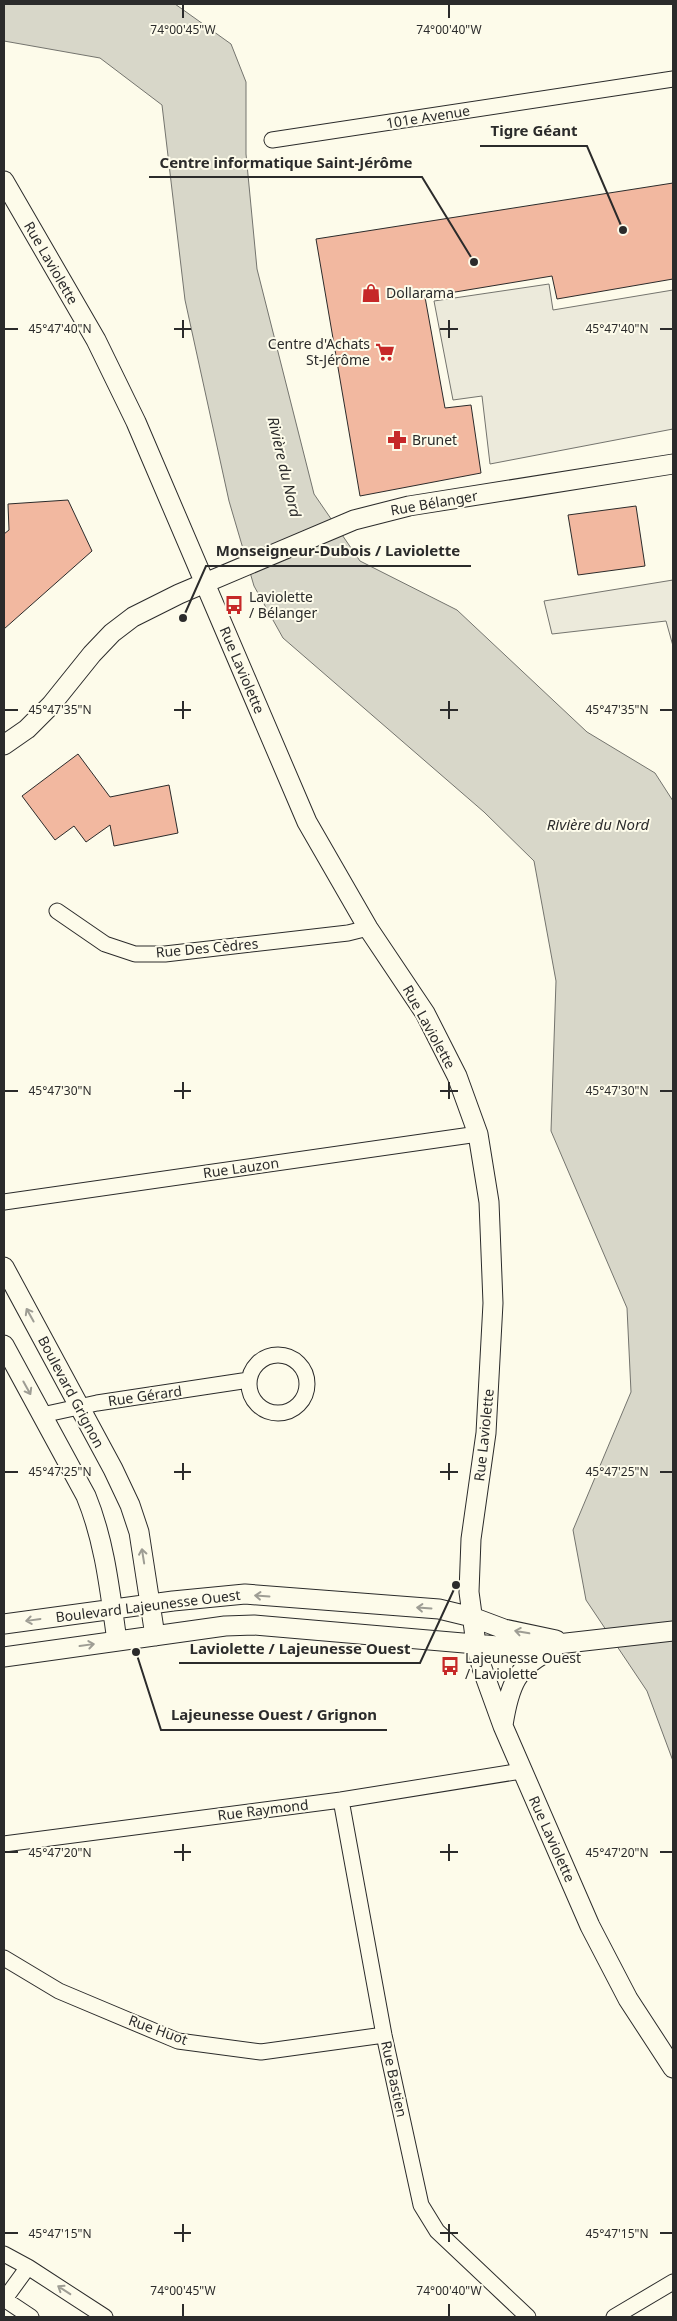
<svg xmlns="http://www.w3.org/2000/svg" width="677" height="2321" font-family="'Noto Sans',sans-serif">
	<rect width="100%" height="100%" fill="#fdfbea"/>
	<path fill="#eceadb" stroke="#74746e" d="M549,284L553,310L673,290V429L490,464L482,396L453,400L434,301Z
		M673,580V646L666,621L552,634L544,601Z"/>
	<path fill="#d8d7c9" stroke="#74746e" d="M4,4H175L231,44L246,82V154L257,269L314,494L360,561L457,610L587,732L655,773L673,801V1761L647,1691L586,1600L573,1530L631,1392L627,1308L551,1131L556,981L534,861L484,812L283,638L254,586L229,501L185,300L162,105L100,58L4,41Z"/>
	<path fill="#f2b8a0" stroke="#2b2b2b" d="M673,183V279L557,299L552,276L425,297L445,408L471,405L481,473L360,496L316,239Z
		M68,500L92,551L4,629V534L9,530L8,504Z
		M636,506L645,566L578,575L568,515Z
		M78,754L110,797L169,785L178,833L114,846L110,825L86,842L74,826L55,840L22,796Z"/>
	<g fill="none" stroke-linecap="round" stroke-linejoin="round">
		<g stroke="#2b2b2b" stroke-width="17">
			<path id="minor" d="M272,140L673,79
				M57,911L105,944L135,954H165L348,933L368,928
				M4,1202L478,1134
				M249 1384a29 29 0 1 1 58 0a29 29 0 1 1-58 0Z
				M42,1415L97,1403L249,1380
				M341,1800L384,2035L421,2205L437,2231L528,2317
				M4,1844L341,1800L521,1771
				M4,1958L59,1991L178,2041L261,2052L384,2035
				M4,2254L28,2267L105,2317
				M4,2299L31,2317
				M4,2300L28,2267
				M614,2317L673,2282"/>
		</g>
		<g stroke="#2b2b2b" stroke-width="21">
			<path id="tertiary" d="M4,181L96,340L136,422L307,822L368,928L425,1013L457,1076L478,1134L489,1202L493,1303L486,1433L471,1539L469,1592L476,1644L482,1668L503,1726L590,1926L628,1999L673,2068
				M4,745L27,729L51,705L92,654L112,633L133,617L179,594L354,520L409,506L673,464
				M4,1267L113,1469L130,1505L139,1532L155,1636
				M4,1345L86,1496C105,1542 110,1592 117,1641
				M4,1624L173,1601L245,1594L439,1609L472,1617L504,1629L556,1640
				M4,1657L225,1626L254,1625L522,1648L673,1631
				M503,1725C509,1687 516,1665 554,1649"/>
		</g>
		<use href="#minor" stroke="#fdfbea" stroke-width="15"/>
		<use href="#tertiary" stroke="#fdfbea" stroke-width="19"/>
	</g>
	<defs><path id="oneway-shaft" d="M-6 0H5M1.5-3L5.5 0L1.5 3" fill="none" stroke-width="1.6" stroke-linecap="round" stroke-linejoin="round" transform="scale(1.25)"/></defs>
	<g stroke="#9e9d94">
		<use href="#oneway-shaft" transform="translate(30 1315) rotate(-119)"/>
		<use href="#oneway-shaft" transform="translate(27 1388) rotate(61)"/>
		<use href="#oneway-shaft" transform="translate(143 1556) rotate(-99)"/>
		<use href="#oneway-shaft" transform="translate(262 1596) rotate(-176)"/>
		<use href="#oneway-shaft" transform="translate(424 1608) rotate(-176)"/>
		<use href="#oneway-shaft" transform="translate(33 1620) rotate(172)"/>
		<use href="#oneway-shaft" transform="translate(522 1632) rotate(-170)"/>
		<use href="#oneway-shaft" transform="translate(87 1645) rotate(-8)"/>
		<use href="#oneway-shaft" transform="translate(64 2290) rotate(-147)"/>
	</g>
	<path fill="none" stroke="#2b2b2b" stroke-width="2" d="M183,5V18M449,5V18M183,320V338M449,320V338M5,329H18M174,329H191M440,329H458M660,329H672M183,701V719M449,701V719M5,710H18M174,710H191M440,710H458M660,710H672M183,1082V1099M449,1082V1099M5,1091H18M174,1091H191M440,1091H458M660,1091H672M183,1463V1480M449,1463V1480M5,1472H18M174,1472H191M440,1472H458M660,1472H672M183,1844V1861M449,1844V1861M5,1852H18M174,1852H191M440,1852H458M660,1852H672M183,2224V2242M449,2224V2242M5,2233H18M174,2233H191M440,2233H458M660,2233H672M183,2304V2316M449,2304V2316"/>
	<defs>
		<g id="shop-bare" transform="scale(1.5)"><path d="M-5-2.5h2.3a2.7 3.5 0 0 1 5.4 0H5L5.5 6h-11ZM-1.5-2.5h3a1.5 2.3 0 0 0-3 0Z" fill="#c62828" stroke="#fdfbea" stroke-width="2.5" paint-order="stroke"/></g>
		<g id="supermarket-bare" transform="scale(1.5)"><path d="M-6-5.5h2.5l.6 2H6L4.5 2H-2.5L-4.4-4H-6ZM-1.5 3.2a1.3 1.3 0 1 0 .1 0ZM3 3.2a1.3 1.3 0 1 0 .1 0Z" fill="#c62828" stroke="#fdfbea" stroke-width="2.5" paint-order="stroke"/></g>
		<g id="pharmacy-bare" transform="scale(1.5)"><path d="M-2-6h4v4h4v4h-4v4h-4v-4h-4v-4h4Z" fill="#c62828" stroke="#fdfbea" stroke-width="2.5" paint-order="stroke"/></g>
		<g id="bus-bare" transform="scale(1.5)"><path d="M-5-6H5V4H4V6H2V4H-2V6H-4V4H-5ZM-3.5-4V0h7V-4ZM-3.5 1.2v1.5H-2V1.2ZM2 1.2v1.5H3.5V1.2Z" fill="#c62828" stroke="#fdfbea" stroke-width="2.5" paint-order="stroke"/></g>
	</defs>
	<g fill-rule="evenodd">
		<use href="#shop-bare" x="371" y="293"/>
		<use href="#supermarket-bare" x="385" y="352"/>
		<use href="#pharmacy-bare" x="397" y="440"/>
		<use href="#bus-bare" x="234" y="605"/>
		<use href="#bus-bare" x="450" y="1666"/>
	</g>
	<g text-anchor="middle" stroke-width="4" stroke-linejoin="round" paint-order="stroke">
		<g font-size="14" fill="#2b2b2b" stroke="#fdfbea">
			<text transform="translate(428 117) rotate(-9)" y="5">101e Avenue</text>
			<text transform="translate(51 263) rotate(60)" y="5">Rue Laviolette</text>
			<text transform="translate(434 503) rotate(-10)" y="5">Rue Bélanger</text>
			<text transform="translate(242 670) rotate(67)" y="5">Rue Laviolette</text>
			<text transform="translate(207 948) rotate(-5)" y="5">Rue Des Cèdres</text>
			<text transform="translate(429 1027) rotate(61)" y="5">Rue Laviolette</text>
			<text transform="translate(241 1168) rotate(-8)" y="5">Rue Lauzon</text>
			<text transform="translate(71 1392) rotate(62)" y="5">Boulevard Grignon</text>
			<text transform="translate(145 1396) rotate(-8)" y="5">Rue Gérard</text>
			<text transform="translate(484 1435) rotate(-84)" y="5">Rue Laviolette</text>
			<text transform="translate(148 1606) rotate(-7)" y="5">Boulevard Lajeunesse Ouest</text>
			<text transform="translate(263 1810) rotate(-7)" y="5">Rue Raymond</text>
			<text transform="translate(552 1839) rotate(66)" y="5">Rue Laviolette</text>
			<text transform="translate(158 2030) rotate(20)" y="5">Rue Huot</text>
			<text transform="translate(394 2079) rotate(78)" y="5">Rue Bastien</text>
		</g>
		<g font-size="14" fill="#2b2b2b" stroke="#fdfbea" text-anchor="start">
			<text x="386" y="298">Dollarama</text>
			<text x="370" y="349" text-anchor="end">Centre d'Achats<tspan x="370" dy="16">St-Jérôme</tspan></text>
			<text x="412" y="445">Brunet</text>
			<text x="249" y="602">Laviolette<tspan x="249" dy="16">/ Bélanger</tspan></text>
			<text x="465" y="1663">Lajeunesse Ouest<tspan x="465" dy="16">/ Laviolette</tspan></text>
		</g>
		<g font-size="15" font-style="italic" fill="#2b2b2b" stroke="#fdfbea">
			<text transform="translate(284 467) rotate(77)" y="5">Rivière du Nord</text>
			<text x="598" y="830">Rivière du Nord</text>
		</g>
	</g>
	<g font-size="12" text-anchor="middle" fill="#2b2b2b" stroke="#fdfbea" stroke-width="4" stroke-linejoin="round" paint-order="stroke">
		<text x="183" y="34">74°00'45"W</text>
		<text x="449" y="34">74°00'40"W</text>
		<text x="60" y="333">45°47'40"N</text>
		<text x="617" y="333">45°47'40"N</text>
		<text x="60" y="714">45°47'35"N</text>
		<text x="617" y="714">45°47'35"N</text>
		<text x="60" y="1095">45°47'30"N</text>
		<text x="617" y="1095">45°47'30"N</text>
		<text x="60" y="1476">45°47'25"N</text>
		<text x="617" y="1476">45°47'25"N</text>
		<text x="60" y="1857">45°47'20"N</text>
		<text x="617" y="1857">45°47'20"N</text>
		<text x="60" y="2238">45°47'15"N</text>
		<text x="617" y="2238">45°47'15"N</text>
		<text x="183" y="2295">74°00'45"W</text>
		<text x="449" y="2295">74°00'40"W</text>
	</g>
	<path fill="none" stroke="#2b2b2b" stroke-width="2" d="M623 230L587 146H480M474 262L422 177H149M183 618L206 566H471M456 1585L420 1663H179M136 1652L161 1730H387"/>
	<g fill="#2b2b2b" stroke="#fdfbea" stroke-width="2">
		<circle cx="623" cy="230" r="5"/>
		<circle cx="474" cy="262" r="5"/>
		<circle cx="183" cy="618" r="5"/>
		<circle cx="456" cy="1585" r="5"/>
		<circle cx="136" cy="1652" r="5"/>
	</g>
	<g font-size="15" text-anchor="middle" font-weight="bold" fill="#2b2b2b" stroke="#fdfbea" stroke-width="4" stroke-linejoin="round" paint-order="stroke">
		<text x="534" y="136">Tigre Géant</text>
		<text x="286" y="168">Centre informatique Saint-Jérôme</text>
		<text x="338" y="556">Monseigneur-Dubois / Laviolette</text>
		<text x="300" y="1654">Laviolette / Lajeunesse Ouest</text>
		<text x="274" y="1720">Lajeunesse Ouest / Grignon</text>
	</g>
	<rect width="677" height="2321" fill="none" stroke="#2b2b2b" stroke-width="10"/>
</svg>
